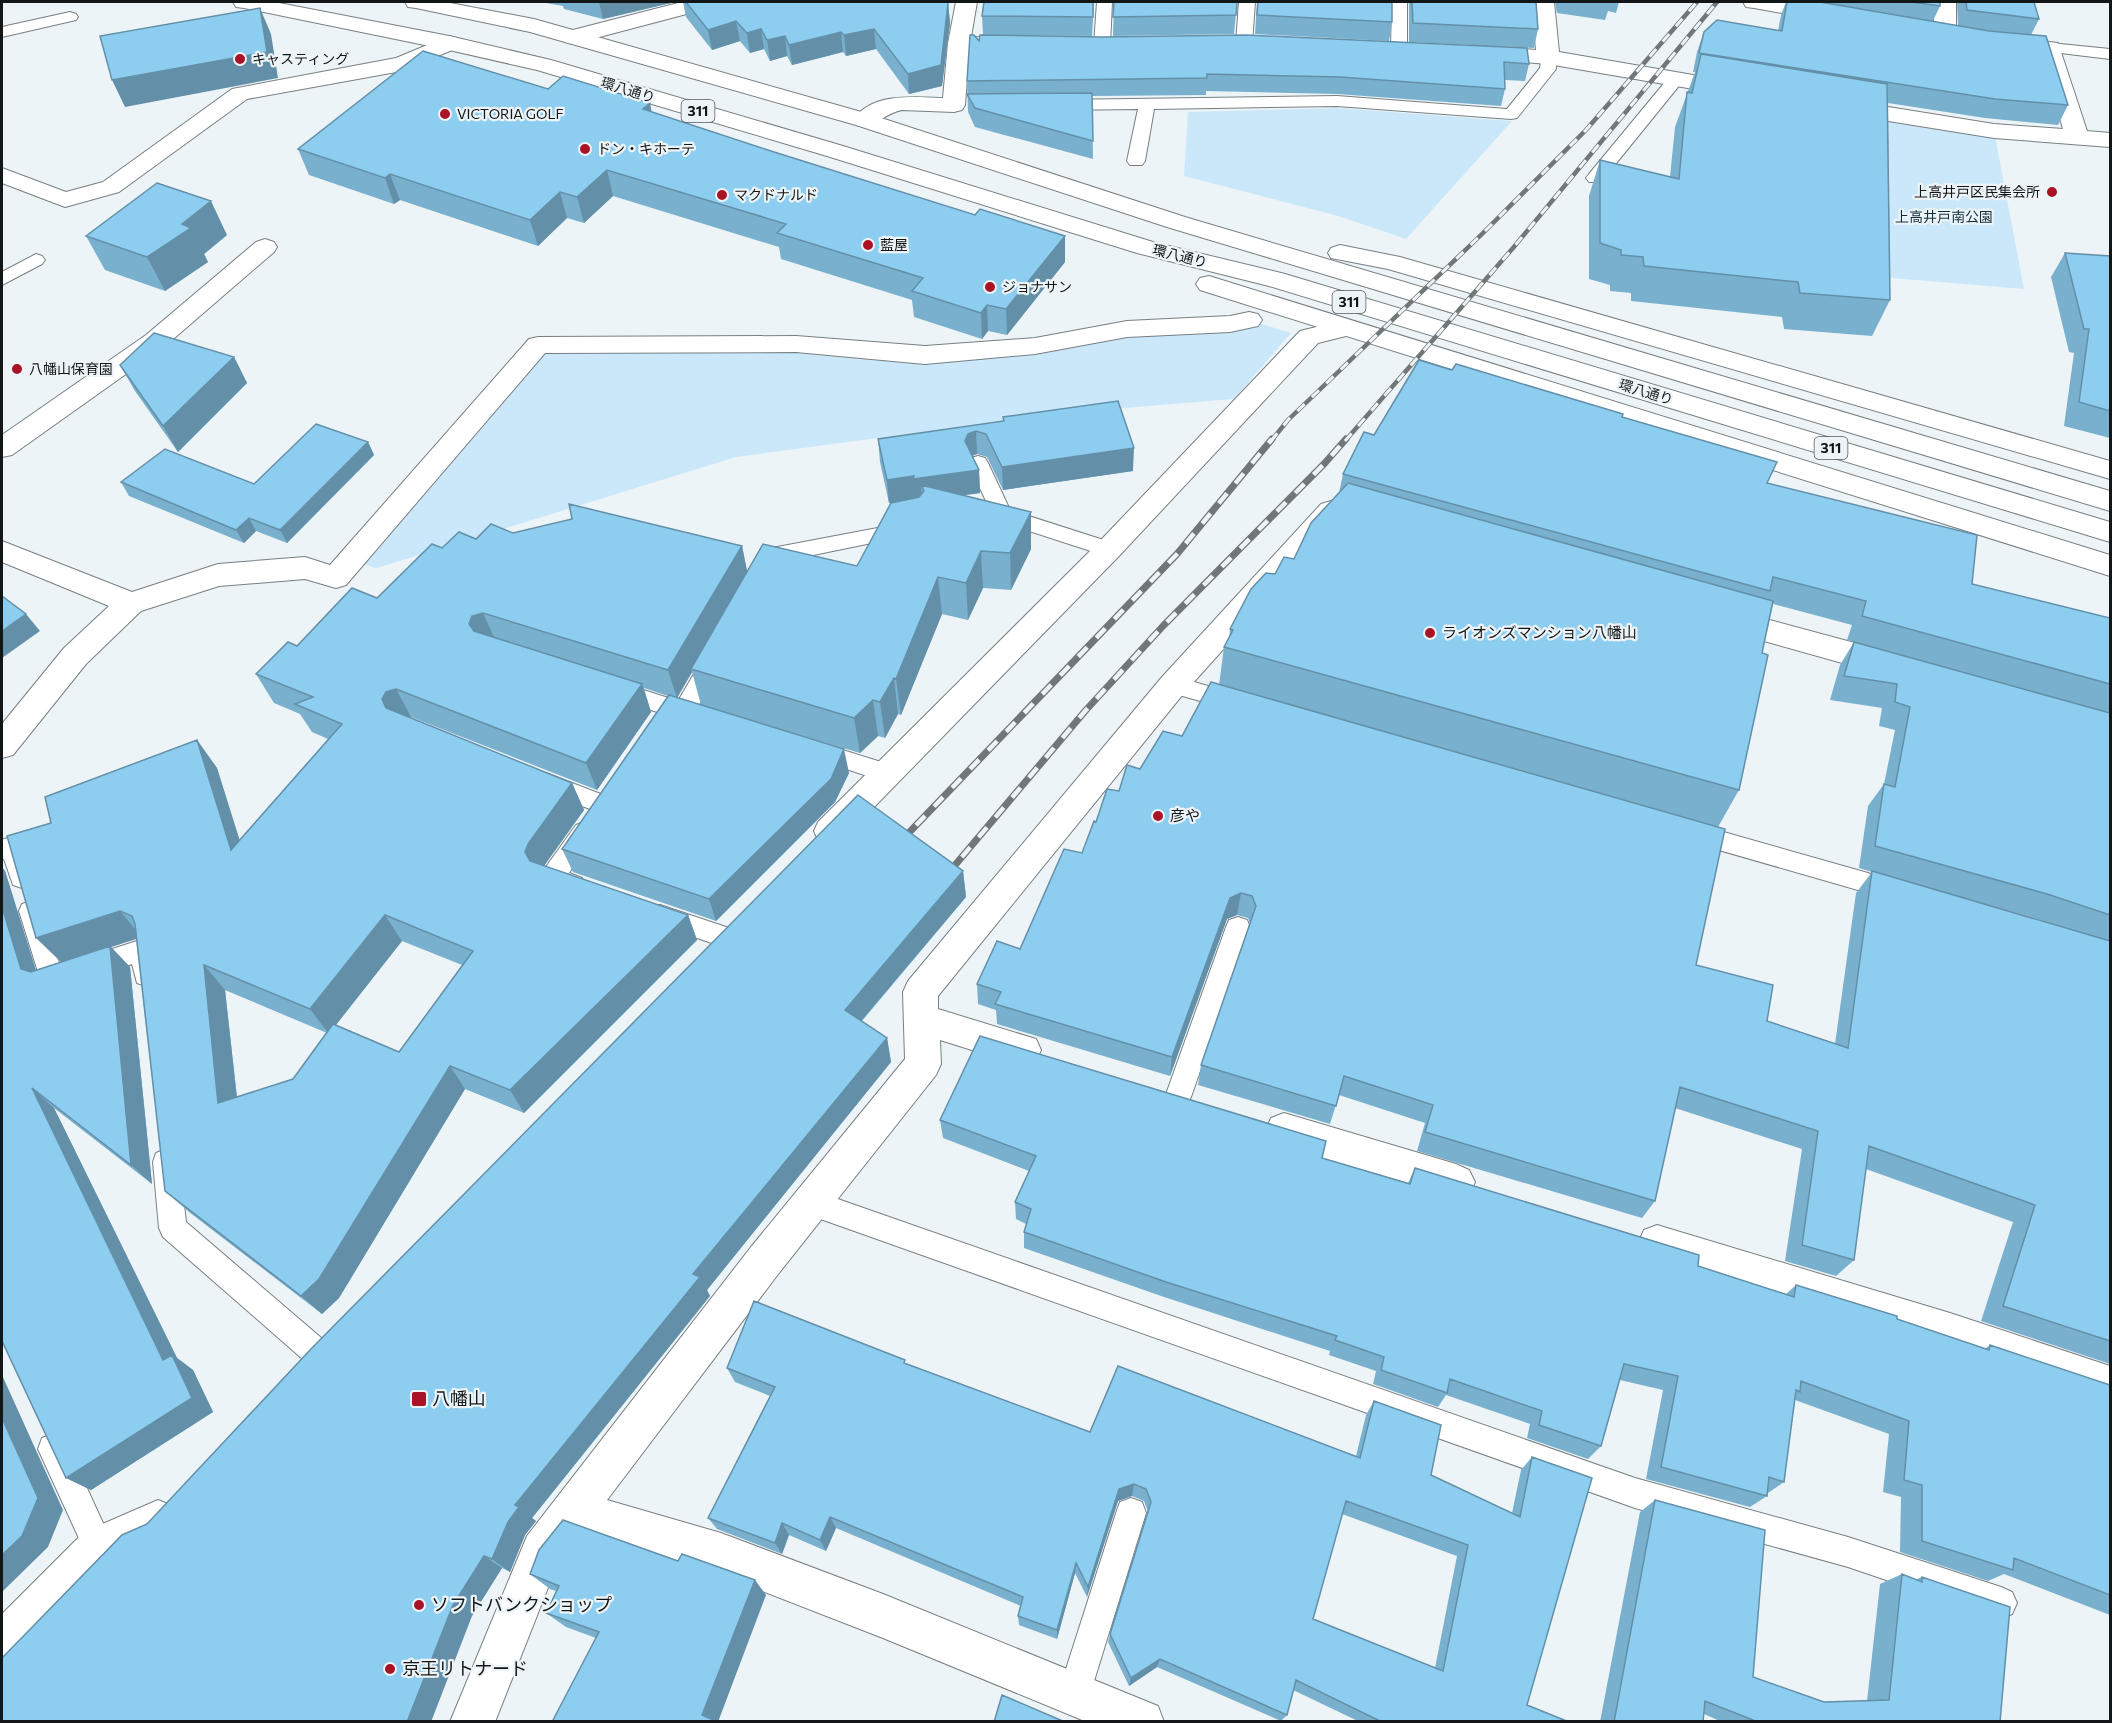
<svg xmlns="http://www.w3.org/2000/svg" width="2112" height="1723" font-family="Commissioner,'Noto Sans JP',sans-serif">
	<rect width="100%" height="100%" fill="#edf4f8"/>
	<path fill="#cbe8fa" d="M1338,108L1512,121L1406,239L1338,216L1184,176L1188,112Z
		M1876,112L1994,131L2024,289L1879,277Z
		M1249,320L1291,333L1234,399L1064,413L736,457L377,568L351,561L538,345L925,355Z"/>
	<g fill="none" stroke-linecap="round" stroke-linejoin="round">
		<g stroke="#787f82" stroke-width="2">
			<path id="lane" d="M1097,2H1112L1110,45L1102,50L1094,45Z
				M1239,2H1255L1252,43L1244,48L1236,43Z
				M1392,2H1407V49L1399,54L1391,49Z
				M70,12L76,14L78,17L76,20L2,37V27Z
				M2050,43L2110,49V59L2044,51L2042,48L2044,45Z
				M1548,52L1556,57V69L1517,118L1511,119L1337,106L1154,109L1145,161L1142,165H1130L1127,161L1138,109L1060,110L1052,105L1060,100L1337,96L1507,109L1540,68L1542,54Z
				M1676,74L1684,79L1682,82L1601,182H1589L1586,178L1589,174L1670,76Z
				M36,254L42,256L45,260L42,264L2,285V272Z
				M978,456L985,458L988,463L1010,510L1116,544L1119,549L1116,554L1109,557L995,520L968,463L971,458Z
				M904,523L911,525L914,530L911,535L779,562L775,568L768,571L761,568L757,563L765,551L772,548Z
				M713,653L721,655L724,661L692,717L684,720L674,714L670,716L610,697L607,691L610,685L618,682L678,701L705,655Z
				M1173,676L1243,696L1246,702L1243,708L1235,711L1165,691L1162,685L1165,679Z
				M817,742L894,766L898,773L894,780L886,782L809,757L806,751L809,745Z
				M546,773L611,798L615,805L611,812L603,814L538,789L534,782L538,775Z
				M584,822L592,825L596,832L569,873L582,878L585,885L582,892L573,895L543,885L540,878L543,871L576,825Z
				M1692,823L1896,881L1905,884L1908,891L1905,898L1896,901L1684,840L1680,833L1684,826Z
				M13,838L21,841L34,878L31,885L22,888L13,885L4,859H2V839Z
				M31,901L40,904L43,911L60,966L143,939L152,942C158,954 161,971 155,983L146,986L137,983L132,964L52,991L43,988L19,911L22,904Z
				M660,905L735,930L738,937L735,944L726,948L651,922L648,915L651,908Z
				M1238,917L1247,920L1250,927L1191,1097L1187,1105L1178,1109L1169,1105L1165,1097L1226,927L1229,920Z
				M166,1149L176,1153L179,1162L186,1222L326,1342L330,1352L326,1362L316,1366L306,1362L163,1237L159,1228L153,1162L156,1153Z
				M812,1190L1635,1478L1848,1537L2001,1587L2012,1592L2017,1603L2012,1614L2001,1619L1848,1567L1635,1508L812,1216L802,1212L798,1203L802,1194Z
				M53,1434L64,1438L114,1547L110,1558L99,1562L88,1558L38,1449L42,1438Z
				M1131,1498L1142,1502L1146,1513L1090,1694L1085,1705L1074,1710L1063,1705L1058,1694L1116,1513L1120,1502Z"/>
		</g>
		<g stroke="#787f82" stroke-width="2">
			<path id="street" d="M682,2H716L713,7L573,44L565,42L562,37L565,32Z
				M956,2H977L971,37L1023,39L1026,44L1023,49L969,50L965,105L962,110L954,112L902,110C885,113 874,129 856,125L853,120C872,92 914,97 943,98L948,43Z
				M1532,2H1554L1559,52L1734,82L1742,84L1745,89L1742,94L1734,96L1548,64L1475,58L1472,53L1475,48L1483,46L1536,50Z
				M1743,2H1787L1835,10L1838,15L1835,20L1827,21L1754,8L1746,7Z
				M1934,2H1956V35L1953,40L1945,42L1937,40L1934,35Z
				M449,36L457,38L460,43L457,48L402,71L247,99L119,192L65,207L2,183V168L66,192L103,182L232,89L396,58Z
				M2005,37L2058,43L2087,131L2110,133V147L1994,138L1845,114L1837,112L1834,107L1837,102L1845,100L1994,124L2063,129L2041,54L1997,49L1994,44L1997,39Z
				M265,239L274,242L277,247L274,252L164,347L12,455L2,457V435L146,335L256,242Z
				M1249,312L1258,314L1262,320L1258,326L1230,332L1127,337L1035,354L925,364L796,352L545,353L346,585L336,588L305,579L219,586L141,611L86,664L13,755L2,758V724L64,648L109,606L2,562V541L132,592L218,564L305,557L330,565L529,339L538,337L796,336L925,346L1035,338L1127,321L1230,316Z
				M1345,320L1354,322L1358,328L1354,334L1318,343L1119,556L842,840L830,844L818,840L814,831L818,822L1099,542L1300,331Z
				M1331,501L1341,504L1345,511L1341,518L1184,693L938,996V1009L1036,1039L1041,1050L1036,1061L1023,1066L940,1040L941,1064L936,1075L779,1273L607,1500L721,1533L883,1594L1158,1706L1164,1722H1087L883,1638L721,1575L581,1534L557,1565L495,1722H450L527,1536L751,1247L905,1059L903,992L908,981L1162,677L1321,504Z
				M1725,608L1892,653L1903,657L1907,665L1903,673L1892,677L1714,627L1710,619L1714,611Z
				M1284,1113L1456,1164L1469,1170L1475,1182L1469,1194L1456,1200L1284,1147L1271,1142L1266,1130L1271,1118Z
				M1657,1225L1950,1313L2110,1366V1406L1950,1351L1644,1256L1638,1243L1644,1230Z
				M158,1500L173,1506L179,1521L173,1536L114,1562L17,1659L2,1666V1614L84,1532Z"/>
		</g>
		<g stroke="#787f82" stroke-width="2">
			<path id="primary" d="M233,2H274L449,36L551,60L843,146L1153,242L1285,274L2110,522V542L1269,286L1137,253L827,156L537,70L449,50L244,8L236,7Z
				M405,2H445L534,19L872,115L1185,217L2110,491V511L1167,227L856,125L530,32L416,8L408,7Z
				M1340,245L1400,257L2110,461V479L1388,269L1331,258L1328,253L1331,248Z
				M1209,276L2110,555V576L1200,290L1196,284L1200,278Z"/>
		</g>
		<use href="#lane" fill="#fff" fill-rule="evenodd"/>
		<use href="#street" fill="#fff" fill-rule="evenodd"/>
		<use href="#primary" fill="#fff" fill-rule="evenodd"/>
		<g stroke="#717678" stroke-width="4.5">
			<path id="rail-far1" d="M1271,441L1288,420L1481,235L1586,130L1697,2
				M1345,441L1513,248L1717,2"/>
		</g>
		<g stroke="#717678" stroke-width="7">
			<path id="rail" d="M898,844L1177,554L1272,439
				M945,877L1086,710L1163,626L1324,464L1346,439"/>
		</g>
		<use href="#rail-far1" stroke="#edf4f8" stroke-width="3" stroke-dasharray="10" stroke-linecap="butt"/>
		<use href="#rail" stroke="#edf4f8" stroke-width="4.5" stroke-dasharray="13" stroke-linecap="butt"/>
	</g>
	<path fill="#79b0ce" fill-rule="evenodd" d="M540,2H675L603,19L564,9L563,6Z
		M683,2H947L948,3L950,23L942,86L909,94L876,49L846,56L843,52L792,65L787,56L770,61L764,49L750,53L740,41L712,50L686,17Z
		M1094,2L1092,36L983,35L982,16Z
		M1114,2H1237L1234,34L1113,36Z
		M1257,2H1392V22L1389,41L1255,34Z
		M1409,2H1536L1538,29L1534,48L1409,42Z
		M1555,2H1619L1616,13L1608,11L1605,20L1557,13Z
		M1786,2H1940V6L1933,21L1958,26L1957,2H2034L2039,19L2031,35L2068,105L2058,125L1985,118L1888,103L1890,300L1872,336L1784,329L1782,317L1631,301V293L1610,291V285L1589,279V196L1600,160L1670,177L1675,127L1695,72H1693L1697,52L1704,32L1778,31L1781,15Z
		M1102,37L1529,64L1525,81L1505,80V89L1501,106L1337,94L1206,91V95L1092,96L1093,159L975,127L968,112L967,81L979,41Z
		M548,89L652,112L1065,262L1007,335L988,331L982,339L914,317L912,300L781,259L779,247L613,196L584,223L567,218L538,246L400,200L394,204L309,175L298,149Z
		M227,235L204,254L208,262L165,291L105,270L86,236Z
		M2065,253L2110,256V438L2064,426L2074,353L2069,352L2051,277Z
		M234,357L247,383L178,452L135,391L120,365Z
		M1003,417L1133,471L1003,490L987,457L977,454L972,456L979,470L980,493L964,495L1031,512V549L1011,590L983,588L968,620L942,614L901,715L898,714L885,738L878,736L860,753L796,734L849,773L835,802L716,921L573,872L562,849L668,696L644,688L651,712L597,790L411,717H410L572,783L584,810L544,866L688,915L697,940L524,1113L465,1089L339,1298L322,1314L189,1212L165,1191L136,939L111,947L130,967L152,1184L54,1108L177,1358L193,1370L213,1412L91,1490L66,1478L2,1341V867L5,871L36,970L61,962L51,823L197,740L217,768L239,840L328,739L312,732L300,714L274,703L256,674L297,646L377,598L442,548L476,539L513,533L742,546L747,571L857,566L895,502L889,503L880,462L878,439L1003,421ZM692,672L701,705L677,698ZM402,941L462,965L399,1052L335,1025ZM225,990L327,1033L293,1079L237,1097Z
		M1622,417L1767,483L1972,584L2110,618V1364L1981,1321L2013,1222L1866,1169L1854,1260L1836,1276L1785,1261L1802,1149L1675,1108L1655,1201L1642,1218L1417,1151L1425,1123L1339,1095L1330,1124L1198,1085L1201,1065L1250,923L1248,918L1237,915L1227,919L1170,1076L997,1024L996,1010L978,1004L977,984L1020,949L1082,853L1096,822L1119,791L1140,769L1182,736L1219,685L1224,647L1229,638L1230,629L1275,574L1294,559L1339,493L1343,474L1374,435ZM1773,604L1852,625L1847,640L1854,642L1840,665L1830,700L1882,708L1879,726L1895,730L1884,784L1868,806L1859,868L1872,872L1856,893L1835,1044L1767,1021L1696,965L1718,827L1739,790L1762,653ZM1918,885L2028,916L2065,928Z
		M368,442L374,455L287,543L256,531L244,543L129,496L121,482L254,484Z
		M963,871L966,897L862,1021L887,1038L891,1062L707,1290L710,1296L532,1518L536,1521L525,1535L510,1572L502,1568L472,1616L147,1524Z
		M940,1120L1322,1158L1408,1183L1415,1168L1698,1266L1786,1294L1796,1285L1985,1349L1990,1345L2110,1385V1615L2004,1574L1988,1581L1900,1552L1901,1497L1883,1492L1889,1434L1795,1400L1784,1482L1768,1493L1767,1496L1750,1507L1646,1479L1663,1390L1620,1380L1601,1446L1588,1459L1527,1438L1530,1424L1446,1395L1438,1407L1373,1384L1376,1371L1329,1355L1330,1351L1164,1297L1024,1248V1232L1026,1224L1016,1219L1015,1202L1029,1171L943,1138Z
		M905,1360V1364L1090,1432L1356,1456L1366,1415L1374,1401L1431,1475L1512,1513L1521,1470L1532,1457L1527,1705L1569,1722H1360L1293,1690L1287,1715L1281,1721L1157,1667L1129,1686L1108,1642L1110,1634L1148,1512L1144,1501L1132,1496L1118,1501L1087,1597L1075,1573L1057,1639L1019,1625L1018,1616L1021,1606L836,1528L826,1551L789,1535L782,1554L717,1529L708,1518L770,1396L735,1382L727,1368ZM1342,1514L1457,1556L1435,1668L1313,1619Z
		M1655,1500L1753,1677L1824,1702L1867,1701L1880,1584L1902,1574L1915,1580L1922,1577L2000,1722H1722L1704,1714L1703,1722H1600L1640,1512Z
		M530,1574L766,1595L596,1638L566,1627L546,1613L556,1591L550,1589Z"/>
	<path fill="#6390a8" d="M599,2H675L603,19Z
		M948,3L950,23L942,86L909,94L908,74Z
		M260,8L271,34L278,78L125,107L112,80Z
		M736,21L740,41L712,50L708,30Z
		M761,29L764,49L750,53L747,33Z
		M874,29L876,49L846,56L844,35Z
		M841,32L843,52L792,65L789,45Z
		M785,36L787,56L770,61L767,40Z
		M650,103L655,129L643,109Z
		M607,170L613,196L584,223L577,197Z
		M390,174L400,200L394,204L385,178Z
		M560,192L567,218L538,246L530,220Z
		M211,201L227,235L204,254L208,262L165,291L147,257L182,224Z
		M1065,236V262L1007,335L1006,309Z
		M987,305L988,331L982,339L981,313Z
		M234,357L247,383L178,452L163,426Z
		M976,431L977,454L969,457L965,441L968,434Z
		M368,442L374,455L287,543L280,530Z
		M1134,448L1133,471L1003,490L1002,467Z
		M979,470L980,493L924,501V491L921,485L922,501L915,499L889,503L887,480L914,476Z
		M1031,512V549L1011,590L1010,553Z
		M249,518L256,531L244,543L236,530Z
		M742,546L748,576L691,669L692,672L677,698L668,670Z
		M981,551L983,588L968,620L966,583Z
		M938,577L942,614L901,715L896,679Z
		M483,613L496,642L482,653L469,624L472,616Z
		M26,614L40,631L2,658V631Z
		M894,678L898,714L885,738L880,702Z
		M642,684L651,712L597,790L586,763Z
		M396,689L411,717L401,720L386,708L382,699L386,692Z
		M873,700L878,736L860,753L854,718Z
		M197,740L217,768L251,876L231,850Z
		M844,749L849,773L835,802L716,921L709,899Z
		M572,783L584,810L541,870L538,879L525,852L528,844Z
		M2,867L5,871L42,990L21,969L2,907Z
		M963,871L966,897L850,1034L845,1010Z
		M1241,893L1237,915L1227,919L1170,1076L1172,1057L1230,898Z
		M120,911L142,937L111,947L130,967L152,1184L131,1165L62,963L36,938Z
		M385,915L402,941L329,1034L310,1009Z
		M688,915L697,940L524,1113L510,1090Z
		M204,965L225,990L240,1126L218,1103Z
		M887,1038L891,1062L707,1290L710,1296L532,1518L536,1521L525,1535L510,1572L492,1559L515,1505L693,1274Z
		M450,1066L465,1089L339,1298L322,1314L301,1296Z
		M32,1088L54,1108L177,1358L193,1370L213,1412L91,1490L66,1478L163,1360Z
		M2,1375L63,1510L48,1547L2,1592Z
		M1134,1484L1132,1496L1118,1501L1087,1597L1088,1587L1119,1489Z
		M830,1517L836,1528L826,1551L820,1540Z
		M782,1523L789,1535L782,1554L775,1543Z
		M484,1556L502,1568L472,1616L431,1722H407L453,1605Z
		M1076,1563L1075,1573L1057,1639V1630Z
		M755,1580L766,1595L718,1722L702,1715Z
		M1160,1659L1157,1667L1129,1686L1131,1678Z"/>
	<path fill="#8dcdf0" stroke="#6390a8" stroke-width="1.5" fill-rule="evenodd" d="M686,2H947L948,3L941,65L908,74L874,29L844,35L841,32L789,45L785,36L767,40L761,29L747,33L736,21L708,30Z
		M984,2H1093V17L982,16Z
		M1114,2H1237L1236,15L1113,17Z
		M1258,2H1392V22L1257,15Z
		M1412,2H1536L1538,29L1413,23Z
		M1787,2H1820L1989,31L2046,36L2068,105L1995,99L1699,53L1704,32L1717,20L1782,31Z
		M1911,2H1940V6Z
		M1966,2H2034L2039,19L1967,10Z
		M260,8L267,52L112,80L100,36Z
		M970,35H974L979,41L980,35L1102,37L1246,35L1527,48L1529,64L1504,62L1505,89L1340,77L1207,74V78L967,81Z
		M423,51L548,89L563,76L650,103L643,109L774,152L975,215L980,209L1065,236L1006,309L987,305L981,313L912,291L923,278L777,233L786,224L607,170L577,197L560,192L530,220L390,174L385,178L298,149Z
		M1701,54L1887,84L1890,300L1800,293L1798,282L1644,266L1643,257L1621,255V250L1600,243V160L1679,179L1687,92L1692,93Z
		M1092,93L1093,141L975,108L967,94Z
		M157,183L211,201L182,224L191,228L147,257L86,236Z
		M2065,253L2110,256V411L2079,402L2089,329H2084Z
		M154,333L234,357L163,426L120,365Z
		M1419,360L1452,370L1456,364L1623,414L1622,417L1777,462L1767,483L1977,535L1972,584L2110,618V684L1862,616L1866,601L1773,577L1770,591L1343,474L1364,432L1374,435Z
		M1118,401L1134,448L1002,467L986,434L976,431L968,434L965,441L979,470L913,479L914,476L887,480L878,439L1004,421L1003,417Z
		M316,424L368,442L280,530L249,518L236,530L121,482L165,449L254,484Z
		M1348,483L1773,601L1762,653L1768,655L1739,790L1224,647L1233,630L1230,629L1251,589L1266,573L1275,574L1284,557L1294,559L1311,523Z
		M921,485L1031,512L1010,553L981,551L966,583L938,577L896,679L894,678L880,702L873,700L854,718L691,669L763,544L857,566L891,503L919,497L924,491Z
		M569,504L742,546L668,670L483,613L472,616L469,624L474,631L642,684L586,763L396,689L386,692L382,699L386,708L572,783L528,844L525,852L530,861L688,915L510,1090L450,1066L319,1279L301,1296L165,1191L135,924L132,916L120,911L36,938L7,836L51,823L45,797L197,740L231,850L342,724L295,704L313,697L256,674L288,642L297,646L352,588L377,598L432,544L442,548L459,532L476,539L491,524L513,533L572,519ZM385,915L473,951L399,1052L333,1024L293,1079L218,1103L204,965L310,1009Z
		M2,596L26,614L2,631Z
		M1854,642L2110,713V915L2047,894L1875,846L1884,784L1895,787L1910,707L1895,702L1897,684L1844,676Z
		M1211,682L1725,829L1696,965L1773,985L1767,1021L1848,1048L1872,871L2110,941V1341L2003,1306L2035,1205L1869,1146L1854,1260L1802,1245L1818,1131L1680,1087L1655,1201L1425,1132L1433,1105L1344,1076L1336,1106L1201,1065L1256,906L1252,896L1241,893L1230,898L1172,1057L995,1004L1001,992L977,984L997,941L1020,949L1064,849L1082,853L1094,821L1096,822L1107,789L1119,791L1127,765L1140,769L1163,731L1182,736Z
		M669,695L844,749L831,779L709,899L562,849Z
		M858,795L963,871L845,1010L887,1038L693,1274L700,1277L515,1505L519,1507L508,1522L492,1559L484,1556L453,1605L407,1722H2V1658L122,1535L147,1524L310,1350Z
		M2,907L21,969L31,972L110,946L131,1165L32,1088L163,1360L172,1355L192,1398L66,1478L2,1341Z
		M980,1036L1326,1141L1322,1158L1410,1184L1415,1168L1699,1255L1698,1266L1794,1297L1796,1285L1897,1316V1319L1989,1350L1990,1345L2110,1385V1595L2014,1558L2013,1570L1922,1541V1485L1904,1480L1909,1421L1801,1381L1800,1392L1796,1390L1784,1482L1769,1477L1767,1496L1661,1467L1678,1376L1624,1364L1601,1446L1539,1425L1542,1411L1450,1379L1447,1393L1381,1370L1384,1357L1335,1340L1337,1336L1166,1282L1024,1232L1031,1209L1015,1202L1036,1156L940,1120Z
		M754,1301L905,1360L904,1363L1090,1432L1118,1366L1360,1458L1374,1401L1441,1425L1431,1475L1520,1517L1532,1457L1592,1478L1527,1705L1569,1722H1382L1296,1680L1287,1715L1160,1659L1131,1678L1110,1634L1151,1502L1146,1489L1134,1484L1119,1489L1088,1587L1076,1563L1057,1630L1018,1616L1023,1597L830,1517L820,1540L782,1523L775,1543L708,1518L775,1387L727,1368ZM1346,1501L1468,1545L1443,1671L1313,1619Z
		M2,1418L38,1498L22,1536L2,1555Z
		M1655,1500L1765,1530L1753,1677L1824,1702L1889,1700L1902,1574L1922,1582V1577L2010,1607L2000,1722H1758L1705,1701L1703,1722H1614Z
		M563,1520L678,1561L682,1554L755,1580L702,1715L718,1722H552L599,1632L546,1613L559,1586L530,1574L539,1550Z
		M1002,1695L1065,1722H994Z"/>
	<g fill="#a91325" stroke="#edf4f8" stroke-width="2">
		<circle cx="240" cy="59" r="6"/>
		<circle cx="445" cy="114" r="6"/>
		<circle cx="585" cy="149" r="6"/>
		<circle cx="2052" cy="192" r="6"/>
		<circle cx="722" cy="195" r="6"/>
		<circle cx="868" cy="245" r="6"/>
		<circle cx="990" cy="287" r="6"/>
		<circle cx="17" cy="369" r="6"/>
		<circle cx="1430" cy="633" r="6"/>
		<circle cx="1158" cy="816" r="6"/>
		<rect x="411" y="1391" width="16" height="16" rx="3"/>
		<circle cx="419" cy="1605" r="6"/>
		<circle cx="390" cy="1669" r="6"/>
	</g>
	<g text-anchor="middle" stroke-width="4.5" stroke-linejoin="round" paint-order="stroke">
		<g font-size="14" fill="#131617" stroke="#edf4f8" text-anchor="start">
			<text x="252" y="64">キャスティング</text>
			<text x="457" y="119">VICTORIA GOLF</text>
			<text x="597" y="154">ドン・キホーテ</text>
			<text x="2040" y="197" text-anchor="end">上高井戸区民集会所</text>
			<text x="734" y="200">マクドナルド</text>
			<text x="880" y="250">藍屋</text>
			<text x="1002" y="292">ジョナサン</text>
			<text x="29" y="374">八幡山保育園</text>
		</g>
		<g font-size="14" fill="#131617" stroke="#edf4f8">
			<text transform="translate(628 90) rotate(17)" y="5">環八通り</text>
			<text transform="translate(1180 256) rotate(14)" y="5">環八通り</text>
			<text transform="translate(1646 392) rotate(17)" y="5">環八通り</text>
		</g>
		<g fill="#edf4f8" stroke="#54595a" stroke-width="1.5">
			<rect x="681.5" y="100" width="33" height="22" rx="4.5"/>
			<rect x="1332.5" y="291" width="33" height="22" rx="4.5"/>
			<rect x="1814.5" y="437" width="33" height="22" rx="4.5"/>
		</g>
		<g font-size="14" font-weight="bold" fill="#131617">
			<text x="698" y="116">311</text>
			<text x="1349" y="307">311</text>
			<text x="1831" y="453">311</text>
		</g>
		<g font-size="14" fill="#102e3d" stroke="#edf4f8">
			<text x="1944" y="222">上高井戸南公園</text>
		</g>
		<g font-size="15" fill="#131617" stroke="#edf4f8" text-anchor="start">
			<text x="1442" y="638">ライオンズマンション八幡山</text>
			<text x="1170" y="821">彦や</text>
		</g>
		<g font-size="18" fill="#131617" stroke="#edf4f8" text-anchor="start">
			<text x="432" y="1405">八幡山</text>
			<text x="431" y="1611">ソフトバンクショップ</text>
			<text x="402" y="1675">京王リトナード</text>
		</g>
	</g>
	<rect width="2112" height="1723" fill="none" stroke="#131617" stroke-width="6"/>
</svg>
